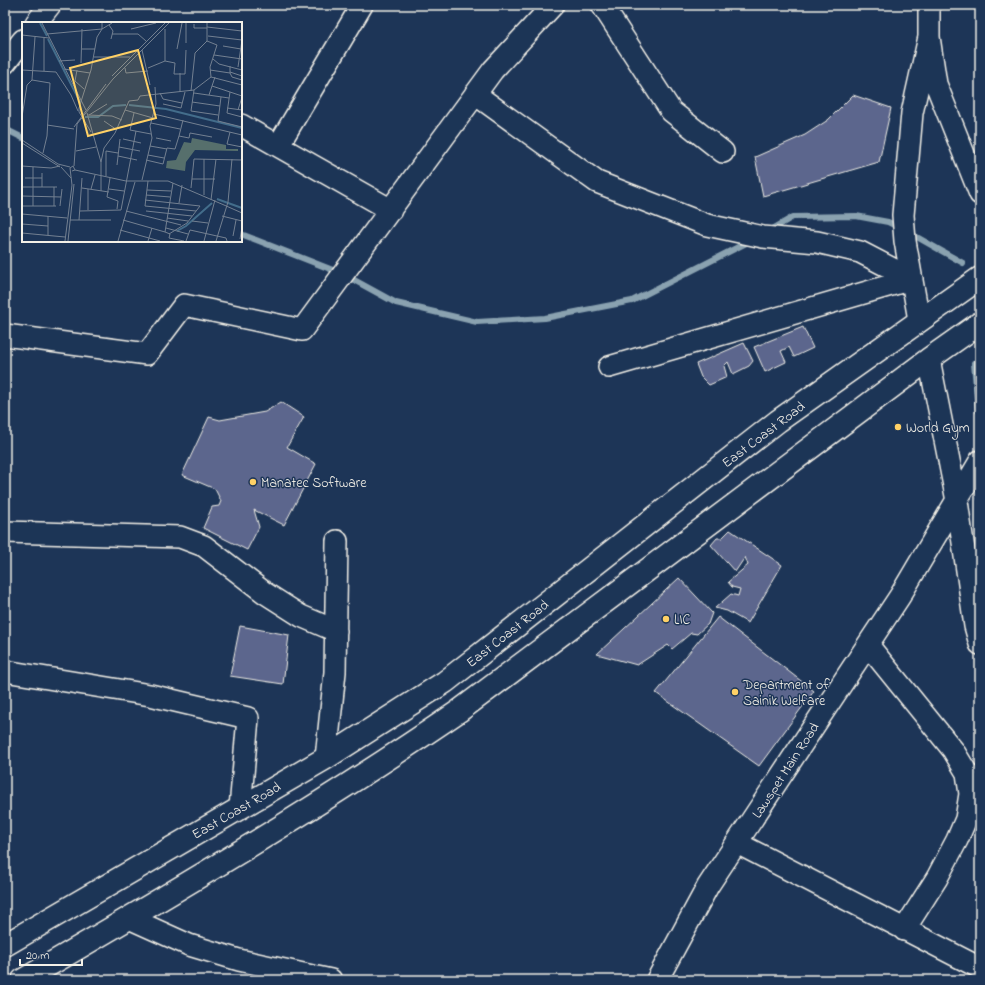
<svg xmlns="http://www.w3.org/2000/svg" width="985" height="985" font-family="'Indie Flower',sans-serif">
	<rect width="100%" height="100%" fill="#1d3557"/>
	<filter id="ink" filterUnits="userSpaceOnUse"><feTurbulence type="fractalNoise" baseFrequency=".025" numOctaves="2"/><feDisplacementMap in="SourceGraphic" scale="8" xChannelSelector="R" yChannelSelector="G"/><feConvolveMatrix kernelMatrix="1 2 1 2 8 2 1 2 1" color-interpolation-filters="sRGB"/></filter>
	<g filter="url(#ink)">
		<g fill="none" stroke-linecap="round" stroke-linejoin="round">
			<path stroke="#8aa2b0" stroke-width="6" d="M5,129L23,138
				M769,231L793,217L856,216L888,222L900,228
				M908,232L963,263
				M241,234L343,274L396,303L477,322L545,318L632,301L752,240
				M974,363L978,411
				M980,495V498"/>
		</g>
		<path fill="#5c668d" stroke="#f4f1e8" d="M853,95L891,108L879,162L763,196L755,157L805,135L828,120Z
			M803,327L813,348L794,357L789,347L781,351L786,362L765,372L754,347Z
			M744,343L753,361L749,366L733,374L728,362L724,366L727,377L709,385L701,377L696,364Z
			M281,402L304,417L287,447L316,464L284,525L254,510L259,527L247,550L203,528L212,507L219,506L221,501L215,489L182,475L209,417L220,420L265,412Z
			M730,530L782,565L748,623L727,611L715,608L731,594L738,596L740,589L732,587L728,582L748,565L745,557L735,572L711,545L717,538H722Z
			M679,578L712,613L708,624L697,634L691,633L672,649L668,645L637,665L597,654Z
			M718,617L814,691L759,766L656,693Z
			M240,626L289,635L283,684L230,676Z"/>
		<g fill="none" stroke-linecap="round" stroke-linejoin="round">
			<g stroke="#f4f1e8" stroke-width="24">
				<path id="minor" d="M602,5L671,111L723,152
					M929,5V37L936,84L980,194
					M36,23L50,5
					M5,63L23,40
					M475,94L597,182L707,225L763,237L817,242L860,252L912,279
					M241,125L391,210
					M278,146L362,5
					M919,320L905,241L903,215L912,113L929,37
					M5,335L147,354L184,305L302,330L493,70L553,5
					M929,359L957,501L975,626L980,644
					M609,367L912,279
					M5,532L180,537L204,546L265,593L301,616L336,631
					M868,645L953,750L967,773L970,794L966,819L957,840L937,878L904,930
					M5,671L150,695L248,718L240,808
					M326,758L335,672L337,541
					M737,843L980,968
					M129,918L189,945L239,960L331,980
					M657,980L708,886L900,596L980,461"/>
			</g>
			<g stroke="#f4f1e8" stroke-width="25">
				<path id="highway" d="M5,945L326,758L445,682L778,421L980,278
					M23,980C171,894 319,807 459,711L929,359L980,323"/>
			</g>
			<use href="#minor" stroke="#1d3557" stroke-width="21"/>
			<use href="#highway" stroke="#1d3557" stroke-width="22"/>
		</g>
	</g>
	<g fill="#ffd166" stroke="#1d3557" stroke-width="1.5">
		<circle cx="898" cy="427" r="4"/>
		<circle cx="253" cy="482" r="4"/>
		<circle cx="666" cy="619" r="4"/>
		<circle cx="735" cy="692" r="4"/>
	</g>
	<g text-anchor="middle" stroke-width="3" stroke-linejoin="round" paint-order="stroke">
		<g font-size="14" fill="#f4f1e8" stroke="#1d3557" text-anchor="start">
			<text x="906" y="432">World Gym</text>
			<text x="261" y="487">Manatec Software</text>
			<text x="674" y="624">LIC</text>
			<text x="743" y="689">Department of<tspan x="743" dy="16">Sainik Welfare</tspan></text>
		</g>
		<g font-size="14" fill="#f4f1e8" stroke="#1d3557">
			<text transform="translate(763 434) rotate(-37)" y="5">East Coast Road</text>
			<text transform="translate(507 633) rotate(-38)" y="5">East Coast Road</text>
			<text transform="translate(785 770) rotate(-57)" y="5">Lawspet Main Road</text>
			<text transform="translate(236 810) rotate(-30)" y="5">East Coast Road</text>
		</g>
	</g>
	<g transform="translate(22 22)">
		<rect width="220" height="220" fill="#1d3557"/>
		<path d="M170,116L204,123V127H216V129L173,128L164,140L163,149L144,146L145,139L154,138L162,120L169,121Z" fill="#566f6c"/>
		<path fill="none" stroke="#436d8b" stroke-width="2" d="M18,1L25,14M26,17L58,80M107,83L144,87L220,106M63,95H76L91,84L104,83M195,177L220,186M155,209L164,204L190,181"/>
		<path fill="none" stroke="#738091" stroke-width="1" d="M20,1L64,88M172,2V6H185M87,3L91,9L89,17M185,5L220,9M109,7L134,1M143,7V39M25,12L80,7V1M90,12H116L124,19M0,13L27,16M186,14L220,18M185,19L195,23L188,45L189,55M164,21V1M201,24L219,27M60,27H73M155,27L160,1M120,28L128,63M192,33L220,37M72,35H108M191,37L197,42L220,48M37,39L53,38M59,41L60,7M216,45L220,18M103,46L104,51L126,49M126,46L143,39L153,41L152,52H163L164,28M42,47L68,51M0,48L34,50L49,73L56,89M55,48L53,59L62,67M188,48L208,51V44M22,49V16M208,50L220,54M208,51L210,55L220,58M90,54L143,1M10,58L28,61L25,114L21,131M190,64L220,74M172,68L169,89L196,93M169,69L173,31L185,19V1M158,70V51M208,70L205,91L220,95M138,71L141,77L160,81M172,71L207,76M187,73L193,55M199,75L196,99L220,105M170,80L198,84M141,82L159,86L163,70M205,86L220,88M103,88L131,96M216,88L220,75M65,91L79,140V169M112,91L108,108L129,112M132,92L220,113M66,93L90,94L100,98M67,93L85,82M0,95L5,63L10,58L13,15M82,99L95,108M129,101L158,107M25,103L52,107M52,105L84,62M69,110L57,90V86L69,48L75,15L80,7L90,1M208,110L205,122L220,125M157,114L161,98M134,116L149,119M101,117L119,121M0,118L36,142L48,145M0,121L38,145M128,124L145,127M97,125L118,129M54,129L74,125M126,133L142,136M96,134L115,138M182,137V173M124,138L141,142L145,126L153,127L157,114L167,116L168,111L190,115M79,140L82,126L93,111L107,79L116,78L118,74L172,68L189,55L220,63M95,143L98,117M0,144L29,146L38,144M52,144L55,102L91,57L147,1M39,145L49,156M53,148L104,159H146L202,183M84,154V129L96,131M3,156H20M88,156L85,175L96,179L95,187M170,157H193M120,158L130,116L128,104L134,82L133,65M126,159L123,184L174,189M0,165H35M20,165V151M60,166L87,170M169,166L172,137L220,138M69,167L73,153M87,167L102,169M125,168L149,169M124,173L148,175M0,174L39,175M123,178L178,184L165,201L147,212M189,178L194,137M157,181L160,163M202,183L220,191M0,184H34M11,184V145M32,184V165M38,184L40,167M66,188V167M58,189L99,188L114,109M104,189L159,203M124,189L170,194M0,192L45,196M200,194L220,199M145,196L166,199M48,198H89M57,198L60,156M101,198L143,210L148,212L147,216L162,219M170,199L186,201M0,202L26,204M144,206L166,212M98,208L138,219M143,210L151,161M0,211L43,215M26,213V194M211,214L214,198M218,217L220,205M43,219L50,163L48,146L51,144L53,148L50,149M46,219L52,162M96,219L113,160M126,219L130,206M164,219L168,208L204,216L205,219M182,219L193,178M194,219L206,180L210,137"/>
		<path fill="#ffd166" fill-opacity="0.15" stroke="#ffd166" stroke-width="2" d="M116,28L134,96L66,114L48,46Z"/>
		<rect width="220" height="220" fill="none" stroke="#f4f1e8" stroke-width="2"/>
	</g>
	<rect width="985" height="985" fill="none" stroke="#1d3557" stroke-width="20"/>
	<rect x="10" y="10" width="965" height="965" fill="none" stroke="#f4f1e8" stroke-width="1.5" filter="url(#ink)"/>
	<path d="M20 959v6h62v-6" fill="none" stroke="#f4f1e8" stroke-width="2"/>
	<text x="26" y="959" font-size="12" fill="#f4f1e8" stroke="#1d3557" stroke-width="3" paint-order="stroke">20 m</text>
</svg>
